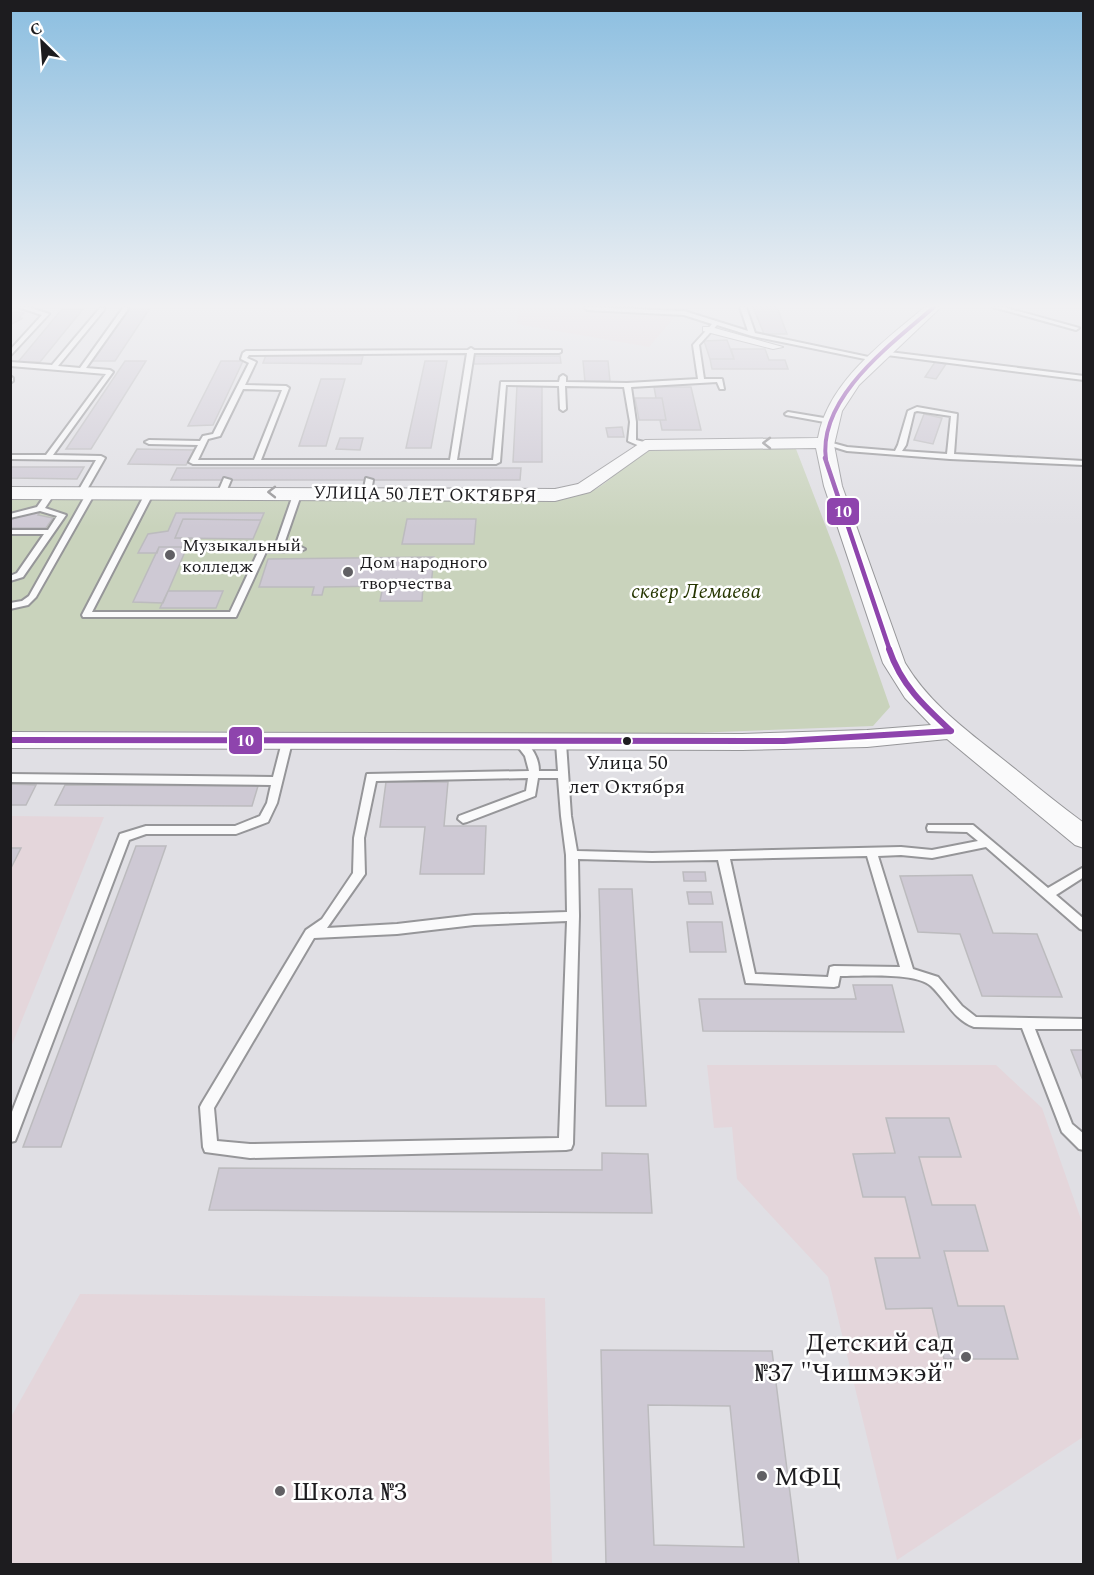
<svg xmlns="http://www.w3.org/2000/svg" width="1094" height="1575" font-family="Spectral,serif">
	<rect width="100%" height="100%" fill="#e0dfe4"/>
	<path fill="#e4d6db" d="M266,307H496V312H273Z
		M519,307H683L649,347L517,324Z
		M11,816L104,817L11,1047Z
		M707,1065H996L1042,1108L1083,1225V1437L897,1560L828,1277L737,1179L732,1127L714,1128Z
		M80,1294L545,1298L552,1564H11V1417Z"/>
	<path fill="#c9d3bc" d="M661,448L796,449L838,558L890,707L873,726L589,737L384,732L11,731V498L562,500C572,497 584,494 594,490C619,477 631,451 661,448Z"/>
	<path fill="#cec9d4" stroke="#bcbbbe" stroke-width="1.5" fill-rule="evenodd" d="M753,307H777L787,334H764Z
		M130,308H150L115,361H92Z
		M62,309H83L40,362H18Z
		M15,312L24,313L19,318H23L10,325V314Z
		M727,340L734,359H710L704,341Z
		M731,349H765L769,360H785L788,369H712L710,359H734Z
		M266,355L363,356L361,364L263,363Z
		M474,356H560L561,363L473,364Z
		M125,361H146L91,449H66Z
		M221,361H243L213,425L188,426Z
		M425,361H447L431,448H406Z
		M583,361H608L610,381L585,382Z
		M935,362L946,364L936,379L925,377Z
		M321,379H345L326,446H299Z
		M517,386H542V462H513Z
		M654,387H691L701,430H662L660,420H666L662,398H656Z
		M635,398H662L666,420H639Z
		M924,414L942,418L933,444L914,440Z
		M622,427L624,437H608L606,428Z
		M340,438H363L360,450L336,449Z
		M137,449L195,450L186,465L128,464Z
		M10,467H84L77,479L10,478Z
		M177,468H521L520,480H171Z
		M28,512H40L38,515L53,518L46,528H10V518L27,515Z
		M176,513H264L261,520L183,519L175,538H191L187,547H159L157,553H138L148,534L168,531Z
		M183,519L261,520L253,539L175,538Z
		M407,519H476L474,544H402Z
		M159,547H187L163,603L133,602Z
		M434,557L431,586H423L422,601H380L383,586L324,587L322,595H312L314,587H259L268,559Z
		M168,591H223L216,608H160Z
		M386,782H448L444,826H486L484,874H420L425,827H380Z
		M10,784L36,785L26,805H10Z
		M65,785L258,786L252,806L55,805Z
		M136,846H166L61,1147H23Z
		M10,848H21L10,870Z
		M683,872H705L706,881H684Z
		M972,875L993,933L1037,934L1062,997L982,996L960,934L918,932L900,876Z
		M599,889H632L646,1106H606Z
		M687,892H711L713,904H689Z
		M687,922H722L726,952H690Z
		M853,985H892L904,1032L703,1031L699,999H856Z
		M1071,1050H1084V1083Z
		M886,1118H949L961,1157H919L932,1205H975L988,1251H944L958,1306H1004L1018,1359H944L932,1308L886,1309L875,1258H920L905,1197H863L853,1154L895,1153Z
		M602,1153L648,1154L652,1213L209,1210L219,1168L602,1170Z
		M601,1350L772,1351L799,1564H606ZM648,1405L730,1406L744,1547L654,1545Z"/>
	<g fill="none" stroke-linecap="round" stroke-linejoin="round">
		<g stroke="#969699" stroke-width="4">
			<path id="service" d="M18,307H28L49,314L10,356V350L42,315Z
				M125,307L128,309L86,368L110,370L113,372L53,455L101,456L105,458L85,493L81,495L77,493L96,460L10,459V455H46L106,374L10,366V362L52,365L100,308H104V310L58,366L80,368L123,308Z
				M585,307L684,311L748,331L740,307H746L755,333L878,359L875,361L752,336L717,325L699,345L704,379H722L724,389H720L717,382L631,387L636,422V440L648,443V447H642L628,441L630,422L624,387L565,386L566,409L563,411L560,409L559,386L506,385L500,462L496,464H193L189,462L198,445L149,444L145,442L149,440L200,441L203,436L213,434L249,363L241,359L243,353L246,351L468,350L471,348L474,350H561V352L559,353H474L457,460H493L501,382H559L560,377L563,375L566,377V382L627,383L698,379L693,345L712,324L684,315L587,310ZM467,353L450,460H261L289,388L286,386L245,385L256,362L247,358L249,355ZM243,389L282,390L254,460H198L208,439L220,436Z
				M993,307H1003L1079,328L1076,330Z
				M881,351L1084,376V380L879,354L878,353Z
				M10,376L13,378V381L10,383Z
				M917,407L957,414L954,454L1084,461V465L950,459L847,451L821,443L825,441L847,447L895,451L898,445L908,411ZM917,411L951,416L947,454L902,451L906,445L914,412Z
				M788,412L830,419L833,421L830,423L786,415L785,414Z
				M224,478L231,480L226,492L222,494L218,492Z
				M366,478L373,480L371,493L367,495L363,493Z
				M147,490L154,492L92,612H230L259,550L263,548L275,547L294,492L298,490L302,492L283,547H301L305,549L301,551L266,552L236,617H83L82,615Z
				M48,491L55,493L45,508L66,515L23,577L10,581V576L17,573L44,534H10V530H48L57,516L40,511L10,518V514L37,507Z
				M88,491L95,493L36,597L28,605L10,609V603L22,601L29,596Z
				M287,739L292,742L277,803L268,822L236,834H146L129,840L17,1136L15,1141L10,1142V1117L120,834L146,826H235L260,816L267,803L271,785L10,782V774L273,777L282,742Z
				M520,740C532,745 539,758 539,771H558L556,743L561,740L566,743L571,816L577,851L652,853L901,847L932,850L978,841L967,832L928,831L927,828L928,825H973L1048,888L1084,867V877L1056,895L1084,919V930L1080,929L986,847L932,858L901,855L878,856L913,969L938,977L962,1006L976,1017L1084,1019V1029H1035L1072,1124L1084,1134V1150L1079,1149L1062,1132L1022,1028L974,1027C954,1020 946,1000 931,986C916,972 862,976 840,976L838,986L834,987L746,983L718,860L652,861L578,859L579,916L573,1144L571,1149L566,1150L250,1158L205,1152L203,1147L200,1107L202,1103L306,930L322,919L353,873L354,838L367,774L529,771L525,756L515,743ZM528,778L526,791L459,816L458,819L463,823L467,822L535,796L538,778H558L561,816L566,855L567,912L474,915L397,924L327,928L365,874L364,838L376,781ZM867,856L900,967L834,966L830,967L828,977L755,974L730,859ZM567,921L559,1138L250,1144L217,1141L214,1108L314,938L397,934L474,925Z"/>
		</g>
		<g stroke="#969699" stroke-width="2">
			<path id="minor" d="M703,327H711L783,347L773,349L703,331Z"/>
		</g>
		<g stroke="#969699" stroke-width="2">
			<path id="tertiary" d="M925,307H941L859,385L842,411L834,445L842,486L905,663C929,703 965,729 1000,757C1028,779 1055,802 1084,823V848L1075,845L947,739L867,747L742,750L10,748V732L742,734L867,730L931,725L905,698L883,663L824,486L816,448L649,450L590,492L555,501L10,499V487L555,489L578,484L645,440L818,438C827,383 884,341 925,307Z"/>
		</g>
		<use href="#service" fill="#fafafb" fill-rule="evenodd"/>
		<use href="#minor" fill="#fafafb" fill-rule="evenodd"/>
		<use href="#tertiary" fill="#fafafb" fill-rule="evenodd"/>
		<g stroke="#fff" stroke-width="7">
			<path id="bus-1-far2" d="M826,460C817,397 893,343 934,307"/>
		</g>
		<g stroke="#fff" stroke-width="8">
			<path id="bus-1-far1" d="M825,458L890,651"/>
		</g>
		<g stroke="#fff" stroke-width="10">
			<path id="bus-1" d="M889,649C901,685 924,706 951,731
				M10,740L784,741L951,731"/>
		</g>
		<use href="#bus-1-far2" stroke="#8e44ad" stroke-width="4"/>
		<use href="#bus-1-far1" stroke="#8e44ad" stroke-width="4.5"/>
		<use href="#bus-1" stroke="#8e44ad" stroke-width="6"/>
	</g>
	<defs><path id="oneway-chevron" d="M-2-3.5L2.5 0L-2 3.5" fill="none" stroke-width="1.6" stroke-linecap="round" stroke-linejoin="round" transform="scale(1.5)"/></defs>
	<g stroke="#979698">
		<use href="#oneway-chevron" transform="translate(767 443) rotate(180)"/>
		<use href="#oneway-chevron" transform="translate(272 492) rotate(-180)"/>
	</g>
	<linearGradient id="sky" x2="0" y2="1"><stop stop-color="#8bbee0"/><stop offset="0.58" stop-color="#f1f1f3"/><stop offset="1" stop-color="#f1f1f3" stop-opacity="0"/></linearGradient>
	<rect width="1094" height="528" fill="url(#sky)"/>
	<g fill="#616064" stroke="#fff" stroke-width="2">
		<circle cx="170" cy="555" r="6"/>
		<circle cx="348" cy="572" r="6"/>
		<circle cx="966" cy="1357" r="6"/>
		<circle cx="762" cy="1476" r="6"/>
		<circle cx="280" cy="1491" r="6"/>
	</g>
	<circle fill="#1d1c1f" stroke="#fff" stroke-width="2" cx="627" cy="741" r="5"/>
	<g text-anchor="middle" stroke-width="5" stroke-linejoin="round" paint-order="stroke">
		<g font-size="18" fill="#1d1c1f" stroke="#fff">
			<text transform="translate(425 494) rotate(1)" y="6">УЛИЦА 50 ЛЕТ ОКТЯБРЯ</text>
		</g>
		<g font-size="18" fill="#1d1c1f" stroke="#fff" text-anchor="start">
			<text x="182" y="551">Музыкальный<tspan x="182" dy="21">колледж</tspan></text>
			<text x="360" y="568">Дом народного<tspan x="360" dy="21">творчества</tspan></text>
		</g>
		<g font-size="20" fill="#1d1c1f" stroke="#fff">
			<text x="627" y="769">Улица 50<tspan x="627" dy="24">лет Октября</tspan></text>
		</g>
		<g font-size="21" font-style="italic" fill="#263601" stroke="#fff">
			<text x="696" y="598">сквер Лемаева</text>
		</g>
		<g font-size="26" fill="#1d1c1f" stroke="#fff" text-anchor="start">
			<text x="954" y="1351" text-anchor="end">Детский сад<tspan x="954" dy="30">№37 "Чишмэкэй"</tspan></text>
			<text x="774" y="1485">МФЦ</text>
			<text x="292" y="1500">Школа №3</text>
		</g>
	</g>
	<g stroke="#fff" stroke-width="2">
		<rect x="826" y="497" width="34" height="29" rx="6" fill="#8e44ad"/>
		<rect x="228" y="726" width="35" height="29" rx="6" fill="#8e44ad"/>
	</g>
	<g font-size="16" text-anchor="middle" font-weight="bold" fill="#fff">
		<text x="843" y="517">10</text>
		<text x="245" y="746">10</text>
	</g>
	<rect width="1094" height="1575" fill="none" stroke="#1d1c1f" stroke-width="24"/>
	<g transform="translate(42 42) rotate(335)" stroke="#ffffff" stroke-width="4.5" paint-order="stroke">
	<path d="M0-4.5L10 22L0 15L-10 22Z" fill="#1d1c1f"/>
	<text y="-9" font-size="16" font-weight="bold" text-anchor="middle" fill="#1d1c1f">С</text>
	</g>
</svg>
